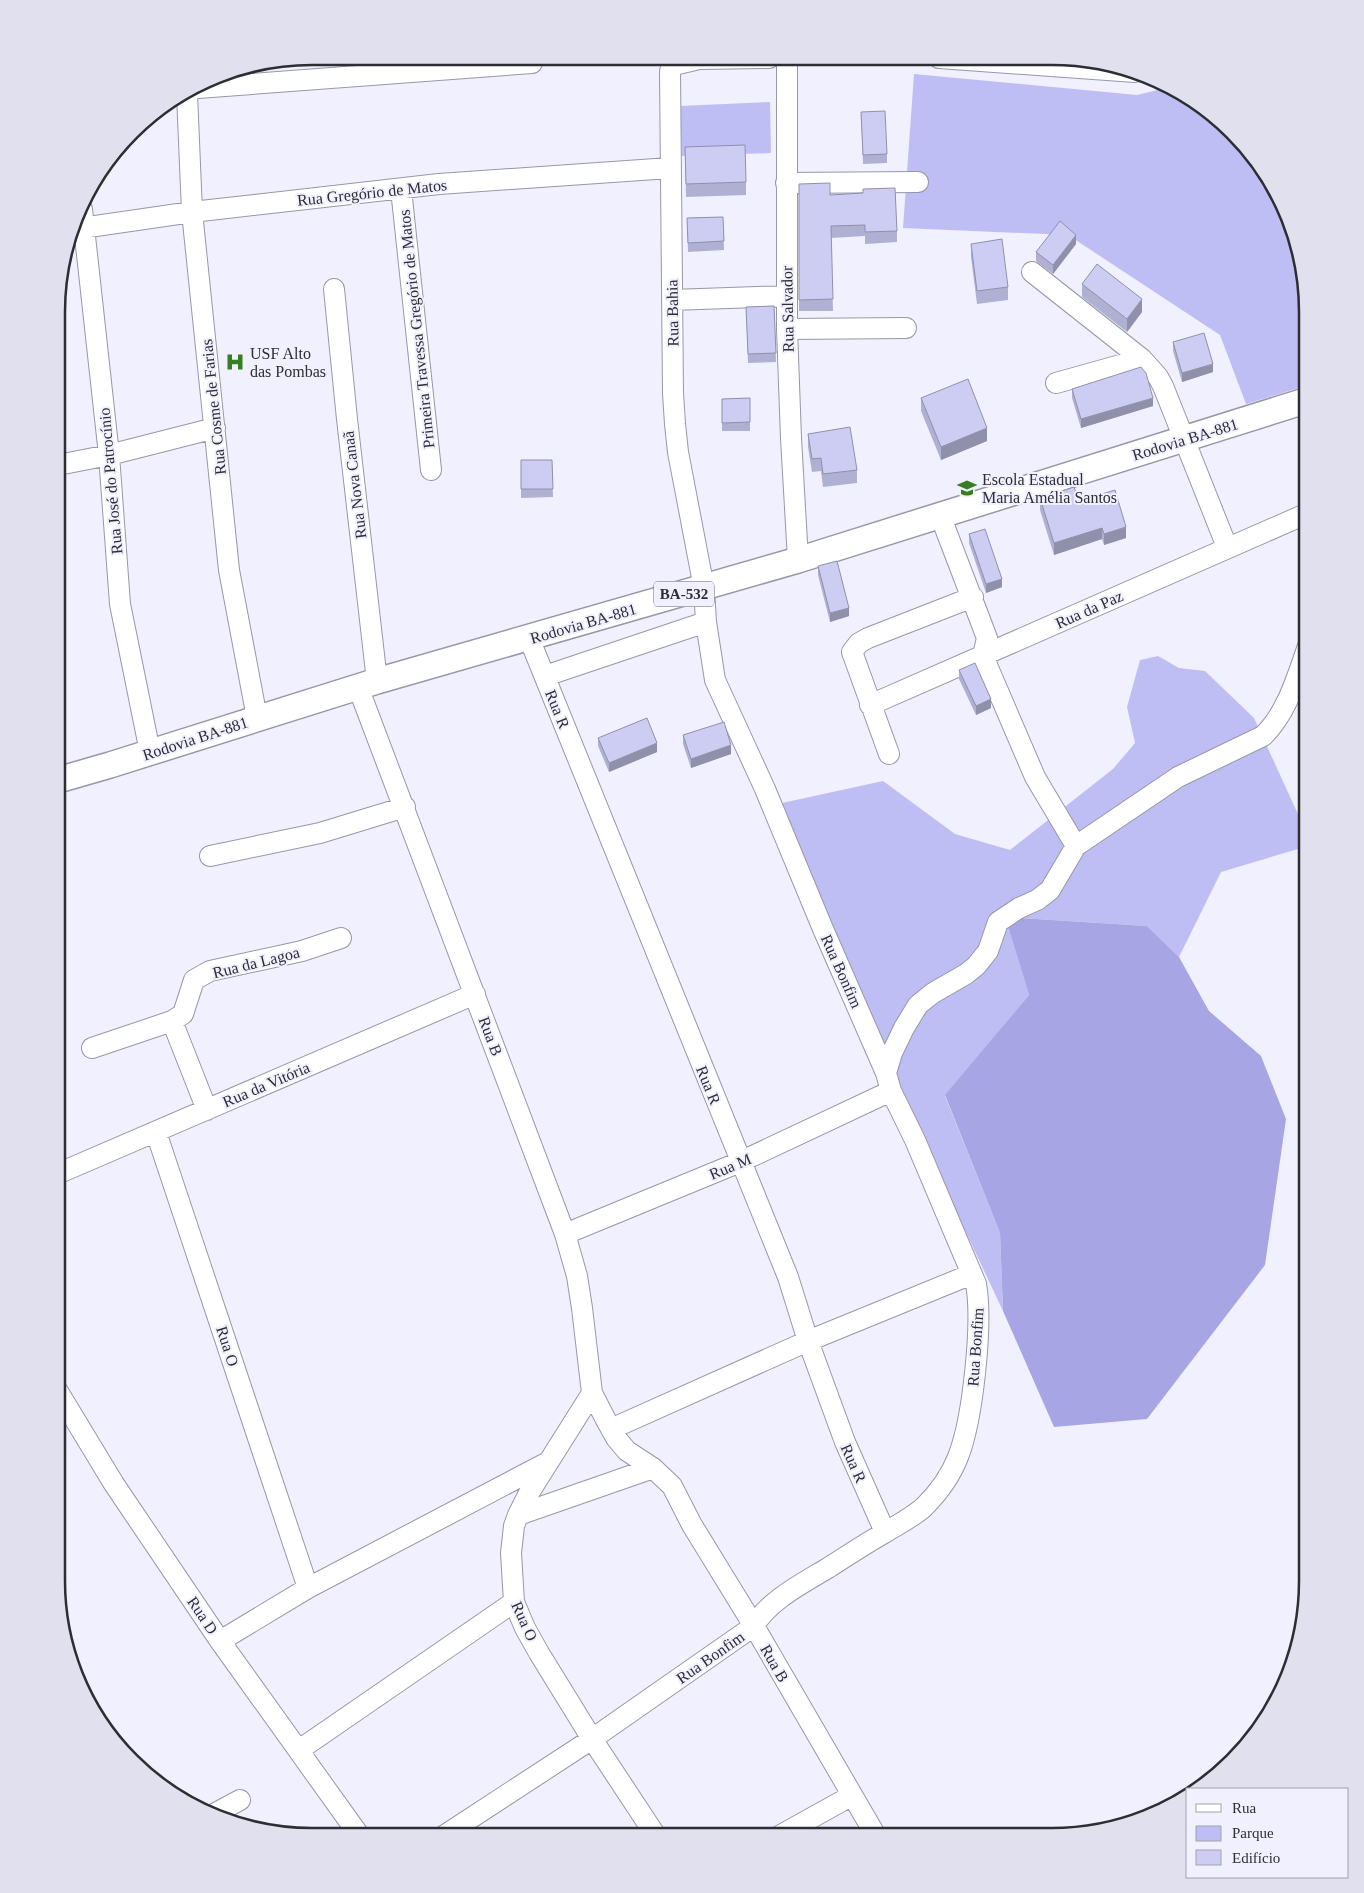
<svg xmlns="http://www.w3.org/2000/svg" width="1364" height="1893" font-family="Georgia,serif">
	<rect width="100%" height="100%" fill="#f0f0ff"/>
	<path fill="#bfbef4" d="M914,74L1137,95L1170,87L1208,109L1245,144L1282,199L1299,246L1308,312V385L1246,404L1220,335L1068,235L903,228Z
		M770,102L771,153L682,156L680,106Z
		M1158,656L1179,668L1205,671L1254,718L1308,836V846L1221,872L1179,957L1147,926L1005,917L1029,995L945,1096L1000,1233L1003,1311L906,1105L782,803L883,781L955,834L1010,850L1113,769L1135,743L1127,707L1140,660Z"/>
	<path fill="#a8a5e4" d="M1005,917L1147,926L1179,957L1209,1011L1261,1056L1286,1119L1265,1265L1147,1419L1054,1427L1003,1311L1000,1233L945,1095L1029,995Z"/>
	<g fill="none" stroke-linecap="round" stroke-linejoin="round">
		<g stroke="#9797a7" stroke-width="22">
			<path id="minor" d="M787,58V329L791,438L798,560
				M939,58L1135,72
				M699,59L769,58
				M198,88L532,63
				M187,94L192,212L229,570L257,718
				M786,183L918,182
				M401,189L431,470
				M82,209L109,455L120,604L150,752
				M75,229L192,212L439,184L670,168
				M1032,272L1142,359L1158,377L1163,386L1227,547
				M334,289L347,419L377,681
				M672,300L786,296
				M787,329L906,328
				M1056,383L1142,359
				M58,465L109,455L215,428
				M940,515L987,638L983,656L1035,777L1076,846
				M529,638L788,1277L808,1341L845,1442L885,1532
				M545,676L706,622
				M358,687L565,1234L577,1276L582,1308L592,1393L606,1420L616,1438L627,1451L653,1468L672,1486L692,1525L754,1626L876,1836
				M870,705L1308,513
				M889,754L852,652L859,643L868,638L973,597
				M210,856L320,833L405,807
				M172,1021L207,1110
				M92,1048L172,1021L183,1014L194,980L210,971L302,951L341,938
				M886,1073L892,1053L904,1028L918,1005L933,993L966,974L976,966L988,951L998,922L1019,908L1037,900L1050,890L1076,846L1178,777L1263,736C1287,713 1297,677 1308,646
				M156,1132L308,1588
				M57,1174L475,994
				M565,1234L740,1162L891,1091
				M57,1390L114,1484L220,1641L359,1835
				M592,1393L529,1493L518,1515L514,1526L511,1553L514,1602L525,1628L539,1653L592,1739L656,1836
				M611,1429L808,1341L972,1274
				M518,1515L653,1468
				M220,1641L308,1588L548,1462
				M299,1750L514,1602
				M212,1815L240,1800
				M445,1835L592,1739L754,1626C768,1601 803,1583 828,1568C847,1556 866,1543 886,1532C899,1524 913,1517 924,1507C938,1493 951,1475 958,1457C973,1419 983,1323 976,1284L915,1140L891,1091L886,1073L823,929L765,789L715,680L706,622L704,588L678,452L675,424L673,393L670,71L674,65L699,59V57
				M779,1836L851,1796"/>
		</g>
		<g stroke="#9797a7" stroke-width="28">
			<path id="major" d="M58,780L110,765L377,681L798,560L1308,400"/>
		</g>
		<use href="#minor" stroke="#fff" stroke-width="20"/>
		<use href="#major" stroke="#fff" stroke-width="25"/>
	</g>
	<path fill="#b0b0d2" d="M861,112L887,154V163L863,164Z
		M685,147L746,182V195L686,197Z
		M799,184L830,195L863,193L897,231V242L865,244V236L831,238L833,311H799Z
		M723,217L724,250L688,252L687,218Z
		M971,244L1008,287V300L977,304L971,257Z
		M1076,244L1053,274L1036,261V252Z
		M1082,284L1142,312L1127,332L1082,297Z
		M774,306L776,362L748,363L746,307Z
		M1173,342L1213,372L1182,382L1173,351Z
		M1072,389L1153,406L1081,428L1072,398Z
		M750,398V431H722V399Z
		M921,398L987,441L941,460L921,411Z
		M808,434L857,470V483L823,487L821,471L812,472L808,447Z
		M521,460H552L553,497L521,498Z
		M1040,498L1079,501L1126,538L1104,545L1102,539L1054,555L1040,510Z
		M969,534L1002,587L986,593L969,543Z
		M818,566L849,616L830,622L818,575Z
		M959,670L991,708L976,715L959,679Z
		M683,735L731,754L691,768L683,744Z
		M598,738L657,752L609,772L598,746Z"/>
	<path fill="#9090ab" d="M1076,235V244L1053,274V265Z
		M1142,299V312L1127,332V319Z
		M1213,364V372L1182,382V373Z
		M1153,398V406L1081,428V419Z
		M987,428V441L941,460V447Z
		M1126,527V538L1104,545V534Z
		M1102,528V539L1054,555V543Z
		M1002,579V587L986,593V584Z
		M849,608V616L830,622V613Z
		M991,699V708L976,715V706Z
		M657,743V752L609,772V763Z
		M731,745V754L691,768V759Z"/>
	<path fill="#cdcdf4" stroke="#9090ab" d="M885,111L887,154L863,155L861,112Z
		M745,145L746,182L686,184L685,147Z
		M830,183V195L863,193V189L895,188L897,231L865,232V225L831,226L833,299L799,300V184Z
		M723,217L724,241L688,243L687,218Z
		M1060,221L1076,235L1053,265L1036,252Z
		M1002,239L1008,287L977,291L971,244Z
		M1097,264L1142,299L1127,319L1082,284Z
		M774,306L776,353L748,354L746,307Z
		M1204,333L1213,364L1182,373L1173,342Z
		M1141,367L1146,373L1153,398L1081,419L1072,389Z
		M968,379L987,428L941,447L921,398Z
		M750,398V422L722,423V399Z
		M850,427L857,470L823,474L821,458L812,459L808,434Z
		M521,460H552L553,489H521Z
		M1074,487L1079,501L1115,490L1126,527L1104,534L1102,528L1054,543L1040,498Z
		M985,529L1002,579L986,584L969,534Z
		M837,561L849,608L830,613L818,566Z
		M975,663L991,699L976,706L959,670Z
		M647,718L657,743L609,763L598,738Z
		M724,722L731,745L691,759L683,735Z"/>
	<defs>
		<g id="hospital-bare" transform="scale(1.5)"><path d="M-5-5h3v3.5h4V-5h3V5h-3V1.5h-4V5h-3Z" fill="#377d21" stroke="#f0f0ff" stroke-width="2.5" paint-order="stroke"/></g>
		<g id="school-bare" transform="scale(1.5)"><path d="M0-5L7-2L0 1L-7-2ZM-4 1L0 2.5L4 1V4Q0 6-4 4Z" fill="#377d21" stroke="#f0f0ff" stroke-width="2.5" paint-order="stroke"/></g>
	</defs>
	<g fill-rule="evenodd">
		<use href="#hospital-bare" x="235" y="362"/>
		<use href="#school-bare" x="967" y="488"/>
	</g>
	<g text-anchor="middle" stroke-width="4" stroke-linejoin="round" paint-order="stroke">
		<rect fill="#f0f0ff" stroke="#686871" stroke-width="1" x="654" y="581.5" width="60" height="25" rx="4"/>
		<g font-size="15" font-weight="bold" fill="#2d2d34">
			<text x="684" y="599">BA-532</text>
		</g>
		<g font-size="16" fill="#2d2d34" stroke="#f0f0ff">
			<text transform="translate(372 192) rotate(-6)" y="6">Rua Gregório de Matos</text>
			<text transform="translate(787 309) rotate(-91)" y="6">Rua Salvador</text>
			<text transform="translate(672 313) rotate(-91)" y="6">Rua Bahia</text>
			<text transform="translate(416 329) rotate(-96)" y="6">Primeira Travessa Gregório de Matos</text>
			<text transform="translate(213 407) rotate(-96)" y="6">Rua Cosme de Farias</text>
			<text transform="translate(1185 439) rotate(-17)" y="6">Rodovia BA-881</text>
			<text transform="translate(110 481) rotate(-95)" y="6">Rua José do Patrocínio</text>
			<text transform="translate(354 485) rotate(-97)" y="6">Rua Nova Canaã</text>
			<text transform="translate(1089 609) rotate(-24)" y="6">Rua da Paz</text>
			<text transform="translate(583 623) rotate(-16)" y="6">Rodovia BA-881</text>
			<text transform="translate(558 709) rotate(68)" y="6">Rua R</text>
			<text transform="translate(195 738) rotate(-18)" y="6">Rodovia BA-881</text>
			<text transform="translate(256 962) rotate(-14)" y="6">Rua da Lagoa</text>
			<text transform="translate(842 971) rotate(66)" y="6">Rua Bonfim</text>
			<text transform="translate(491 1036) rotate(69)" y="6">Rua B</text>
			<text transform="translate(266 1084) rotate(-23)" y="6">Rua da Vitória</text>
			<text transform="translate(709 1085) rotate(68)" y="6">Rua R</text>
			<text transform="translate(730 1166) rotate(-23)" y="6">Rua M</text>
			<text transform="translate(228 1346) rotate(72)" y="6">Rua O</text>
			<text transform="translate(975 1347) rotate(-86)" y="6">Rua Bonfim</text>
			<text transform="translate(854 1463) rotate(66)" y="6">Rua R</text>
			<text transform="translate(203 1615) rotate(56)" y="6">Rua D</text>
			<text transform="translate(525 1621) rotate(66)" y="6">Rua O</text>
			<text transform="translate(710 1657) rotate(-35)" y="6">Rua Bonfim</text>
			<text transform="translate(775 1663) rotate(60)" y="6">Rua B</text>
		</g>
		<g font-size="16" fill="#2d2d34" stroke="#f0f0ff" text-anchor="start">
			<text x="250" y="359">USF Alto<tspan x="250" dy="18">das Pombas</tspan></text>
			<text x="982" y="485">Escola Estadual<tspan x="982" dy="18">Maria Amélia Santos</tspan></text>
		</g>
	</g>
	<path d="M0 0H1364V1893H0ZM312 65H1052A247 247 0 0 1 1299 312V1581A247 247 0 0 1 1052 1828H312A247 247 0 0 1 65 1581V312A247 247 0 0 1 312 65Z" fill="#e0e0ef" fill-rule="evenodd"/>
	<path fill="none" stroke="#2d2d34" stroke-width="2.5" d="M312 65H1052A247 247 0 0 1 1299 312V1581A247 247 0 0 1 1052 1828H312A247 247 0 0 1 65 1581V312A247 247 0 0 1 312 65Z"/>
	<rect x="1186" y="1788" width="162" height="90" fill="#f0f0ff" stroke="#a2a2ae"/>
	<rect x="1196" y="1804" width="25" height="8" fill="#ffffff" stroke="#a2a2ae"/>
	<text x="1232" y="1813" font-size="15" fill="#2d2d34">Rua</text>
	<rect x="1196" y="1826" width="25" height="15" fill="#bfbef4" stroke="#a2a2ae"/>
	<text x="1232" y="1838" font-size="15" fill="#2d2d34">Parque</text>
	<rect x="1196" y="1850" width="25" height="15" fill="#cdcdf4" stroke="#a2a2ae"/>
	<text x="1232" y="1863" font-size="15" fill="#2d2d34">Edifício</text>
</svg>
